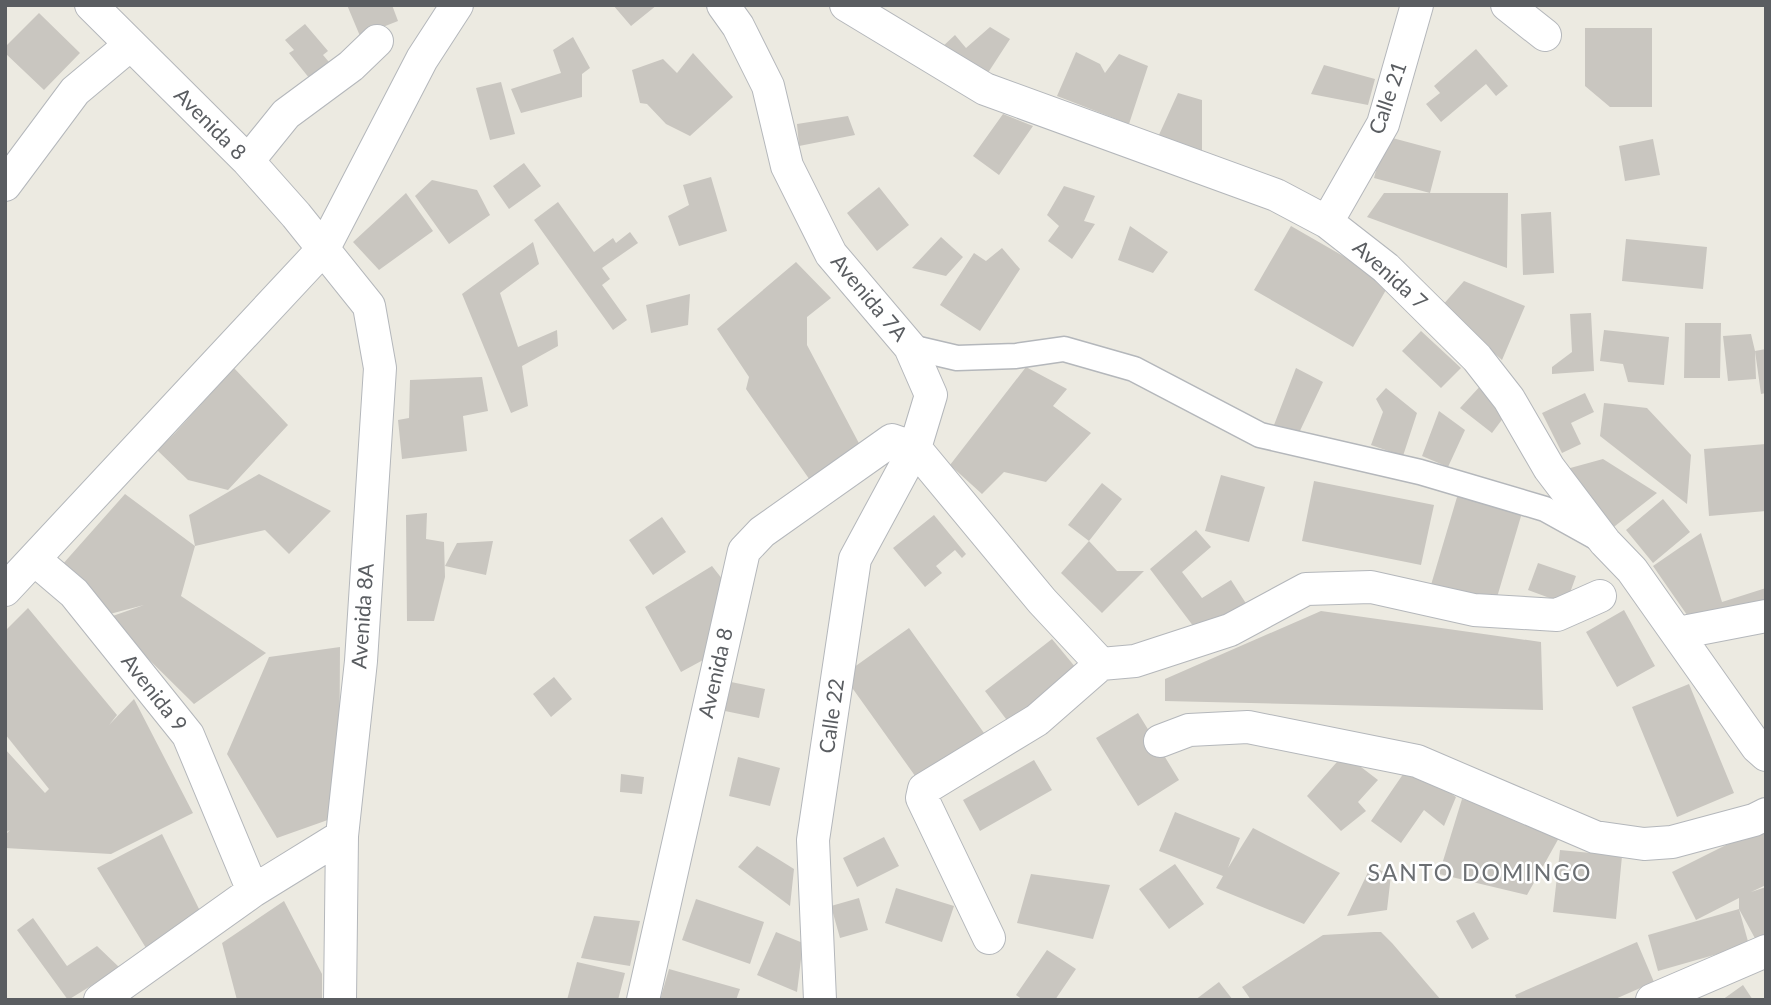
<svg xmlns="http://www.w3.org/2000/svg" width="1771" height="1005" font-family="Lato,sans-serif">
	<rect width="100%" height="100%" fill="#eceae1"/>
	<path fill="#c9c6c0" d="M347,5H392L398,21L360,36Z
		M613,5H657L631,26Z
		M39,13L80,53L44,90L5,53V47Z
		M305,24L328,51L323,55L334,68L314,84L289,53L294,50L285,40Z
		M990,27L1010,39L982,82L941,48L955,35L966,48Z
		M1585,28H1652V107H1610L1585,86Z
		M573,37L590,68L582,74V97L521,113L511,89L561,73L553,50Z
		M1476,49L1508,86L1496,96L1486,84L1441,122L1426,104L1440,93L1434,86Z
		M1076,52L1100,64L1105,73L1119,54L1148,66L1129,124L1057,96Z
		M693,53L733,97L690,136L666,124L647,104L640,103L632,70L663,59L677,73Z
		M1324,65L1375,79L1368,105L1311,94Z
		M501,82L515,134L490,140L476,88Z
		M1178,93L1202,100V157L1158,137Z
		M1003,114L1033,126L999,175L973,156Z
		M848,116L855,135L799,146L797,124Z
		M1385,136L1441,151L1430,193L1374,178Z
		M1653,139L1660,175L1625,181L1619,146Z
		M524,163L541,186L509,209L493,186Z
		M711,177L727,231L679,246L668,216L689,205L683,185Z
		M432,180L477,190L490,215L449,244L415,196Z
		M1064,186L1095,196L1084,221L1095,224L1072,259L1048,241L1059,226L1047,215Z
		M879,187L909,225L877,251L847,213Z
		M406,193L433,231L379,270L353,242Z
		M1384,193H1508L1507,268L1367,217Z
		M558,202L594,252L613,238L616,243L630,232L638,243L602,268L610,279L602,285L627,320L613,330L534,220Z
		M1551,212L1554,273L1523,275L1521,214Z
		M1130,226L1168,252L1153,273L1118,260Z
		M1291,226L1390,283L1353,347L1254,290Z
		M941,237L963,257L946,276L912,268Z
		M1626,239L1707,247L1703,289L1622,281Z
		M533,242L539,264L500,293L518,347L557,330L558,346L522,366L528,406L511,413L462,294Z
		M1002,248L1020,269L980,331L940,305L974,253L986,261Z
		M796,262L831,298L807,317V345L862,449L812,483L746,389L749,377L717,329Z
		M1464,281L1525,306L1502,360L1441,307Z
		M690,294L688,325L651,333L646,305Z
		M1591,313L1594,371L1552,374V367L1572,352L1570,314Z
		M1685,323H1721L1720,378H1684Z
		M1604,330L1669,337L1664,385L1628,382L1623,364L1600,361Z
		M1421,331L1461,368L1441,388L1402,351Z
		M1751,334L1755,351L1756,379L1728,381L1723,336Z
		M1766,349V393L1761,394L1755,351Z
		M1026,367L1067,389L1053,406L1091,433L1046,482L1004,472L982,494L950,465Z
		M234,368L288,425L228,490L188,480L157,450L175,433Z
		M1296,368L1323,382L1298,435L1274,425Z
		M482,377L488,411L463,416L467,451L402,459L398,420L409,418L410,380Z
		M1483,383L1510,409L1492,433L1460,408Z
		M1386,388L1417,413L1403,456L1371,445L1383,412L1376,399Z
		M1585,393L1594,412L1571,423L1581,444L1562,453L1542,413Z
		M1604,403L1647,408L1691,455L1687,504L1600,436Z
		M1439,411L1465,430L1448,467L1422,456Z
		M1766,444V511L1709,516L1704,449Z
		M1603,459L1657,493L1610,530L1563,470Z
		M259,474L331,511L289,554L265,530L195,546L189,515Z
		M1221,475L1265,487L1249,542L1205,531Z
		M1314,481L1434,505L1421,565L1302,541Z
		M1102,483L1122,499L1089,541L1068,525Z
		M1460,487L1524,506L1495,604L1431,585Z
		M125,494L195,546L181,596L266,653L194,704L107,618L144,605L106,615L54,574Z
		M1663,499L1690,532L1653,563L1626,530Z
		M427,513L426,539L444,542L445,577L434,621H407L406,515Z
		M934,515L966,554L962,558L955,550L936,566L942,573L925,587L893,548Z
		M662,517L686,552L653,575L629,540Z
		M1196,530L1211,547L1182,572L1202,598L1231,580L1247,605L1200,635L1150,569Z
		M1701,533L1722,602L1766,588V602L1694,625L1653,566Z
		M493,541L486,575L445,566L457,543Z
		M1089,541L1117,571H1144L1102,613L1061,573Z
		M1538,563L1576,576L1566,604L1528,590Z
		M712,566L730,589L716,653L681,672L645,607Z
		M28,608L117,715L109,725L134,699L193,813L111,854L5,848V835L10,830L5,833V749L45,793L49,789L5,734V631Z
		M1624,610L1655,666L1617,687L1586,632Z
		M1321,611L1541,642L1543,710L1165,701V679Z
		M909,628L984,733L918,780L843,675Z
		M1052,639L1081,674L1012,727L985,691Z
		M340,647L339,816L277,838L227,754L269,657Z
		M554,677L572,699L551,717L533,694Z
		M731,682L765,689L759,718L725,711Z
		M1689,684L1734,793L1677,817L1632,707Z
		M1138,713L1179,780L1138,806L1096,738Z
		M1344,754L1378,780L1358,802L1366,811L1341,831L1307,796Z
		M738,757L780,768L770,806L729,796Z
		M1034,760L1052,790L980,831L963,800Z
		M1410,764L1456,797L1444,826L1424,810L1401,843L1371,821Z
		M621,774L644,777L642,794L620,792Z
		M1462,799L1565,827L1527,895L1439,874Z
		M1175,812L1240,838L1228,868L1253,828L1340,873L1304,924L1216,888L1223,876L1159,851Z
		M1766,825V885L1751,892L1766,887V939L1757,942L1739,909L1749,945L1658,971L1648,935L1739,909V898L1696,920L1672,872Z
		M162,834L202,915L146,948L97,868Z
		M884,837L899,866L857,887L843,858Z
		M757,846L794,869L790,906L738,867Z
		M1560,850L1622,856L1616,919L1553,912Z
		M1175,864L1204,904L1169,929L1139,889Z
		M1371,866L1391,875L1387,910L1347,916Z
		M1031,874L1110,885L1093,939L1017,923Z
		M896,888L954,906L942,942L885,923Z
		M859,898L868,930L840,938L831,906Z
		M696,899L764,922L750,964L682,940Z
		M284,901L322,974V1000H237L222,943Z
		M1474,912L1489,939L1472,949L1456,921Z
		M594,916L640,921L630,966L581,958Z
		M33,918L67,966L97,946L120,968L68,1000L17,930Z
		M776,932L803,943L797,992L757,975Z
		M1374,932H1381L1392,943L1441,1000H1251L1242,987L1323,935Z
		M1637,942L1654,982L1613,1000H1517L1515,995Z
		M1047,950L1076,969L1055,1000H1023L1016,995Z
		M577,962L625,973L618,1000H567Z
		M669,969L740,989L736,1000H660Z
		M1219,982L1233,1000H1195Z
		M1743,985L1753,1000H1722Z"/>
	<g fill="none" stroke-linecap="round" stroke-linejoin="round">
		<g stroke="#b4b7bb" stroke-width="27">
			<path id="pedestrian" d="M910,347L957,358L1016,356L1064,349L1134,369L1260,435L1420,472L1545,509L1599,539"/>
		</g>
		<g stroke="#b4b7bb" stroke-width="34">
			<path id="minor" d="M91,5L248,161L296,215L369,306L380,368L361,661L342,836L340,1000
				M723,5L738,26L768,86L787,166L831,254L910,347L931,395L915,448L855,559L813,840L820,1000
				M846,5L985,89L1276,195L1327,222L1386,268L1477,358L1509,399L1549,468L1605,542L1632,570L1757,747L1766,755
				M1507,5L1545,35
				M248,161L286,114L351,66L377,41
				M5,185L75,91L130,45
				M1327,222L1383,124L1417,5
				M915,448L1042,601L1101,664
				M34,559L74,593L188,735L253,891
				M5,590L324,248L422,59L457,5
				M1678,633L1766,616
				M1160,741L1189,730L1248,727L1417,761L1595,837L1644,844L1672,842L1754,820L1766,814
				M989,938L922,798L924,789L1037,720L1101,664L1135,661L1230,630L1306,589L1371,587L1474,610L1557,615L1600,596
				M100,1000L253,891L342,836
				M643,1000L744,551L762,532L892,440L915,448
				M1652,1000L1766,951"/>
		</g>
		<use href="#pedestrian" stroke="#fff" stroke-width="24"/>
		<use href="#minor" stroke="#fff" stroke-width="32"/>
	</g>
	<g text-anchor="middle" stroke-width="5" stroke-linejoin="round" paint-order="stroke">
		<g font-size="21" fill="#5a5d61" stroke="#fff">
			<text transform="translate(1388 98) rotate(-71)" y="7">Calle 21</text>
			<text transform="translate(210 124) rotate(45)" y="7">Avenida 8</text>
			<text transform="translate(1390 275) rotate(42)" y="7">Avenida 7</text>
			<text transform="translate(869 298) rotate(50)" y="7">Avenida 7A</text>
			<text transform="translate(363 616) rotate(-86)" y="7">Avenida 8A</text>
			<text transform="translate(716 673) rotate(-77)" y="7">Avenida 8</text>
			<text transform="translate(154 693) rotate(52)" y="7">Avenida 9</text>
			<text transform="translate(832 716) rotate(-82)" y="7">Calle 22</text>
		</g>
		<g font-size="23" letter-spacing="2" fill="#6b6f73" stroke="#fff">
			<text x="1480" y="881">SANTO DOMINGO</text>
		</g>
	</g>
	<rect width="1771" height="1005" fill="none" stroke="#5a5d61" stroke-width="14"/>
</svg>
